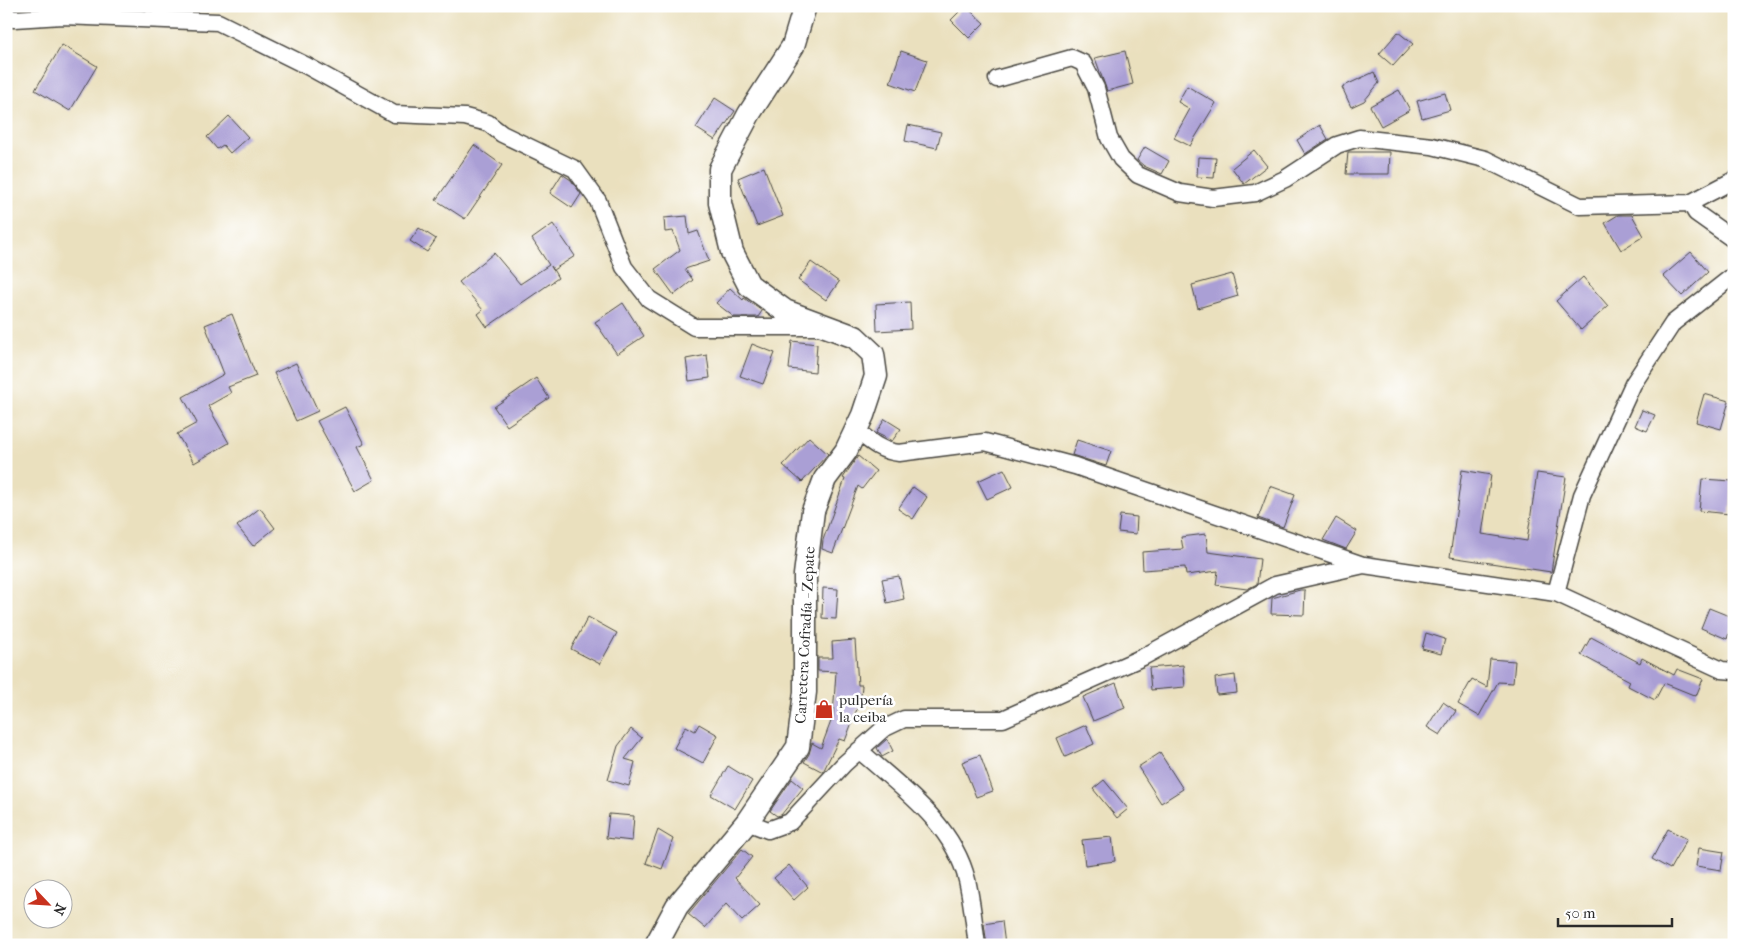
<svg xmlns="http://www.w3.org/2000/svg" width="1740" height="951" font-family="'IM FELL French Canon',serif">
	<rect width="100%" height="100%" fill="#fff"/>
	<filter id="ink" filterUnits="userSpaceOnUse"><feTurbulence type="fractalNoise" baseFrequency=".02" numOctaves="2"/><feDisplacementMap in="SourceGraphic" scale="10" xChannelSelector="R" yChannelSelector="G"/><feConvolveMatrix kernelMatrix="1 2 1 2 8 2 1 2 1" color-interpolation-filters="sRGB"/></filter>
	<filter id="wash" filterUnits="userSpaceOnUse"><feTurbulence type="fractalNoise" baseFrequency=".0096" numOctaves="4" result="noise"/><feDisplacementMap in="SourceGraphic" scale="20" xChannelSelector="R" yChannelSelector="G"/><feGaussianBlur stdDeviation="1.12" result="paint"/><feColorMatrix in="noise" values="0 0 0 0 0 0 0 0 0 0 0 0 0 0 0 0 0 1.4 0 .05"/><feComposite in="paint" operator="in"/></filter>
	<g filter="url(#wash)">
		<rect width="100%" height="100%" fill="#eae0be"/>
		<g id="blocks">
			<path fill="#aa9fd5" d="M965,6L984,23L969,38L951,20Z
				M1398,32L1413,44L1393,66L1379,54Z
				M62,45L97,66L70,111L35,90Z
				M901,51L927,60L915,92L890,83Z
				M1125,51L1133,84L1107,91L1095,58Z
				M1374,72L1379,83L1364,101L1351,107L1342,87Z
				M1187,86L1216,103L1190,146L1174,138L1190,109L1178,102Z
				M1399,90L1410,110L1381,126L1370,106Z
				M1445,93L1450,110L1422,118L1417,101Z
				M715,98L735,111L715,140L696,128Z
				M229,116L248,137L230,153L223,145L217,149L207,137Z
				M908,125L941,132L937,148L905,141Z
				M1320,125L1328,139L1305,154L1297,140Z
				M474,145L502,165L465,219L436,200Z
				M1145,147L1169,161L1162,174L1144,166L1137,160Z
				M1254,150L1267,166L1244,184L1232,168Z
				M1348,152H1390L1389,174H1346Z
				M1198,157L1216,158L1214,178L1197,177Z
				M764,167L783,216L757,226L738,178Z
				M562,174L571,180L581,194L572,208L550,193Z
				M1618,215H1632L1644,236L1621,250L1605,223Z
				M687,216L689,234L698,231L709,261L685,269L693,280L674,295L655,269L680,250L673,231L665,232L664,218Z
				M553,224L575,256L553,270L551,266L558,278L487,327L478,314L483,310L459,282L494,253L520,284L549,265L532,239Z
				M419,228L436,239L427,252L410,241Z
				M1691,252L1708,272L1682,296L1663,276Z
				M811,262L839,282L826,300L798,280Z
				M1232,274L1238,296L1198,308L1192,285Z
				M1583,277L1608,306L1581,330L1556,301Z
				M730,288L743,300L744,298L762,311L758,317H734L716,303Z
				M910,302L911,329L877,331L876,304Z
				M623,303L644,336L617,354L595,322Z
				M232,314L256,376L228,387L231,393L208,406L229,443L194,463L177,434L197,423L183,397L224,374L205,325Z
				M792,341L817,344L815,372L789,369Z
				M752,344L775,353L763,384L740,376Z
				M707,355L710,378L689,381L686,359Z
				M296,363L318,411L296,421L274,373Z
				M536,378L549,398L507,426L494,407Z
				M1704,394L1729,401L1721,429L1696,422Z
				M345,407L364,444L357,447L374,480L355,491L317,421Z
				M1642,410L1655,415L1647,431L1635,426Z
				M885,419L901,429L892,441L876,433Z
				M809,437L828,454L802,482L783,465Z
				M1077,440L1111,451L1106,466L1072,455Z
				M858,456L876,471L862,489L858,486L833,553L822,549L823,540L845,479L843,478Z
				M1004,469L1013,487L987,499L978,481Z
				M1462,470L1491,475L1482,534L1527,541L1537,473L1566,477L1551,572L1450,557Z
				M1702,479L1732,481L1730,514L1699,511Z
				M1270,486L1295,495L1283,527L1258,518Z
				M913,487L927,497L913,519L898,509Z
				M260,508L275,528L253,546L237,526Z
				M1120,515L1137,517L1136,534L1118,532Z
				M1336,518L1357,531L1346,549L1323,540Z
				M1206,534L1208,552L1260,559L1257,584L1247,589L1216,585L1218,571L1186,575L1185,567L1143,570L1142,552L1183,549L1181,537Z
				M899,576L904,599L887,603L882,579Z
				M823,588L838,589L836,619L822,618Z
				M1300,590H1305L1304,615L1271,614L1272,598Z
				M1709,608L1734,618L1727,639L1701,628Z
				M588,617L617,633L600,664L571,649Z
				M1426,633L1445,639L1441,654L1422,649Z
				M1591,637L1640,663L1642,658L1674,675L1677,669L1703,679L1696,696L1664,683L1655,700L1628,686L1630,681L1581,655Z
				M855,640L858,685H862L860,709H857L845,741L839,739L823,772L804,762L809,754L812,743L821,748L833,716L836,672L818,671V658H833L832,642Z
				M1490,659L1515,661L1513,683L1498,682L1479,716L1458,704L1472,679L1487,687Z
				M1183,665L1185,687L1151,690L1149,668Z
				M1235,675L1237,693L1217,695L1215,678Z
				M1116,683L1125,708L1093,721L1083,697Z
				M1443,702L1456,711L1440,735L1427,727Z
				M699,724L718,735L703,763L674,748L686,726L695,731Z
				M1086,725L1094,744L1065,757L1057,738Z
				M631,729L642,738L625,759L635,762L629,786L608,780L618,746Z
				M887,739L893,751L882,757L877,748Z
				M1160,753L1183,789L1161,803L1138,767Z
				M980,755L993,791L976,797L962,762Z
				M728,766L752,781L735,809L711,795Z
				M792,779L803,788L781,815L777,816L770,811Z
				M1104,780L1128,809L1117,818L1093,789Z
				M609,814L634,816L632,841L606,838Z
				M1668,829L1687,839L1670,869L1652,859Z
				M658,830L673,839L662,869L646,863Z
				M1112,837L1115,861L1085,865L1082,840Z
				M1699,848L1724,852L1721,870L1696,866Z
				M742,849L752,857L735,878L760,905L742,921L726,904L705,928L688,914Z
				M789,865L808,887L794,900L774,878Z
				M1002,921L1005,945H987L984,924Z"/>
		</g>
	</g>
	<g filter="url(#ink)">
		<use href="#blocks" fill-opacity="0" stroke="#484641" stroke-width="1"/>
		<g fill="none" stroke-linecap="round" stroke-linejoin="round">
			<g stroke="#484641" stroke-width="19">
				<path id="street" d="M6,16L14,19L62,16L218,22L307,66L394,114L465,117L488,123L502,134L575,169L598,201L624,267L649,299L694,327H816
					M997,79L1072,58L1083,63L1096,88L1109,138L1121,159L1138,175L1180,193L1213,198L1255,193L1285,179L1337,145L1359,138L1432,146L1485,159L1580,206L1690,203L1734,180
					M1690,203L1696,213L1734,240
					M856,430C871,442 880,451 899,453L985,442L1075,466L1363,565
					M1556,593L1582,495L1633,384L1673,323L1734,275
					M859,750C900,787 953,823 967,880C972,901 974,924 977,945
					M747,822L768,830L790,822L844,764L883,729L904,719H1003L1143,657L1275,585L1364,565L1556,593L1722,670L1734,671"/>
			</g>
			<g stroke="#484641" stroke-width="25">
				<path id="secondary" d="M656,945L677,906L747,822L798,747L805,692V575L813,511L825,479L846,451L863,415L876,376L873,354L855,337L785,311L749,285L732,252L720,203V169L749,114L793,46L805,6"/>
			</g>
			<use href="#street" stroke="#fff" stroke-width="16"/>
			<use href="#secondary" stroke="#fff" stroke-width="22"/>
		</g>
	</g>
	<defs>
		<g id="shop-bare" transform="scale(1.5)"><path d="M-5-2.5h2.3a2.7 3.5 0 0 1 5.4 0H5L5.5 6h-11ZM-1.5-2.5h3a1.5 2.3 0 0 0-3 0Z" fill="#c8321e" stroke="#fff" stroke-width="2.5" paint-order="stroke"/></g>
	</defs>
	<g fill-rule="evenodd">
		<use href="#shop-bare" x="824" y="709"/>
	</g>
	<g text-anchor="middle" stroke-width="5" stroke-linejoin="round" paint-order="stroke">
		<g font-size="15" fill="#2b2b2b" stroke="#fff">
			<text transform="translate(805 635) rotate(-87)" y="5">Carretera Cofradía - Zepate</text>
		</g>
		<g font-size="15" fill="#2b2b2b" stroke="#fff" text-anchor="start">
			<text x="839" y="705">pulpería<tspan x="839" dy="17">la ceiba</tspan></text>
		</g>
	</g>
	<rect width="1740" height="951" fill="none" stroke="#fff" stroke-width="25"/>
	<g transform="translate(48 904) rotate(115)"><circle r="24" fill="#ffffff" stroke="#aaaaaa"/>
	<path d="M0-4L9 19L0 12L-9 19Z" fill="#c8321e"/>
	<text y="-8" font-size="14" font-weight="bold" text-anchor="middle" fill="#2b2b2b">N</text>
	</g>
	<path d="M1558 918v8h114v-8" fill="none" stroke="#2b2b2b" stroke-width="2.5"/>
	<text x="1565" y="918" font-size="15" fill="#2b2b2b" stroke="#ffffff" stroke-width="4" paint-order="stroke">50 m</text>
</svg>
